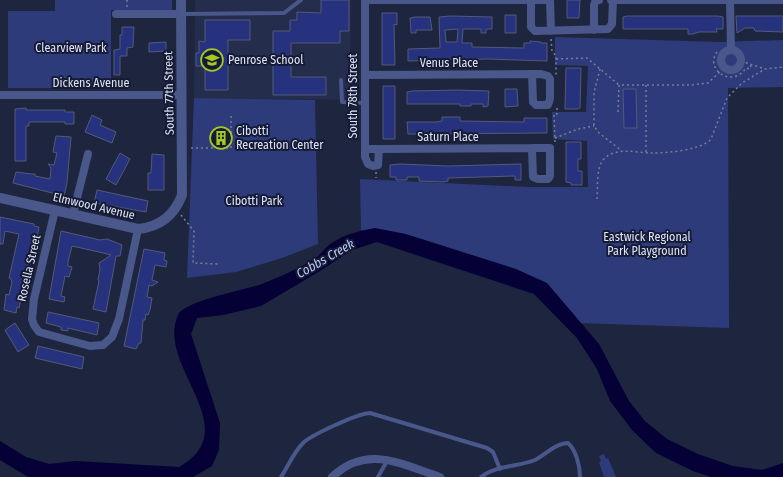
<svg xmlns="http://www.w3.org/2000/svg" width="783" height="477" font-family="'Fira Sans Condensed',sans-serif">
	<rect width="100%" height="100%" fill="#1e253e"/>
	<path fill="#252d4d" d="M195,0H351L350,100L194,98Z"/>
	<path fill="#2e3b7b" d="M55,0H172V10H111V88H8V11H55Z
		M555,37L720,42L783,40V87L728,88L729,328L577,323L536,279L361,230L360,179L528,187H588L587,141L553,139L552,112H586L588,66L555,65Z
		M194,98L315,100L318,244L282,258L236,272L187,278Z
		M604,454L606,459L608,458L616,477H604L599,462L601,461L599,456Z"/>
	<path fill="#050035" d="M375,228L406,234L516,269L547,283L599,344L629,401L645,421L667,439L698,454L733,466L762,470L783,463V477H711L693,471L656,453L632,430L610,401L597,369L577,338L534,294L377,242L352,250L320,271L261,306L223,315L197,318L191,334L220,423L219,450L212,466L193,477H28L0,460V441L26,457L49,464L76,461L179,467C248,428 155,366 178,315C184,301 245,290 262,284C279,277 298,269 314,259C321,255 325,247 332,243C345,234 359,231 375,228Z"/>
	<path fill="#27327e" stroke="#525a78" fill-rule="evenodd" d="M321,0H349V31H340V43H291V77H326V95H273V31H290V20H297V12L321,13Z
		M567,0H580L579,18H567Z
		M382,13H397V25L394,24L395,65H382Z
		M505,15H516V33H505Z
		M450,16L492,17V29H486V33H481V29H463L462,43H472V47L524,48V43H530V41L541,42V43H547V61L488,59L408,61V49L440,48L439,17ZM458,29L457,42H446L445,30Z
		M627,16H718L723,17V29H716L717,32H699L693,34H688V29H623V17Z
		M736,16H783V32L755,31L754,28H745L737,33Z
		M415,17H430L432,30H416V33H411L410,18Z
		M205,20H250V40H228V90H205V66H196V53H199V41L205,42Z
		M122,27H134L133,47L127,48V56H120V75H114V50L120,49V35H122Z
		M166,42V51L149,52V43Z
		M566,68H581L580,108L578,109H565Z
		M383,86H395V139H383Z
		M505,89H517L518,106L505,107Z
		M623,89H636L637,128H624Z
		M458,90L489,91L488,106L483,107V104H471V106H460V104H407V92L412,91Z
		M26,108V110H65V112H74V124H65V122H29V126H26V161H15V109Z
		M92,115L102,120L100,125L116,132L112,143L85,132Z
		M442,117H460V121L524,122V118H547V133L408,134L407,122H436L442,121Z
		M213,129H230L229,147H212Z
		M56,136L71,137L67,183L64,196L13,183L16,172L32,174H35V176L50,179L51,168L48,164L54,165L57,153L53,152Z
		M566,142H581V159H578V171H582V185H571V183L566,182Z
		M120,153L130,159L116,185L106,179Z
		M152,154L164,155V190H148V173H151Z
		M400,164L448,166L521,164V180H515V176L448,178V181L444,182L419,181V177H407V180H396V177H390V165Z
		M97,190L148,201L146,212L94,203Z
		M0,217L34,224V226L39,227L37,237H33L19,308L17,307L16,313L4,310L6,294L9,295L12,282L11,279L9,278L19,234L5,231L3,244H0Z
		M61,231L100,240L107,239L122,245L120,256H116L106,312L93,309L99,281L98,280L100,269L99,263L111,255L99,252L72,246L68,262V266L72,267L69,277L65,276L61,296L65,297L64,302L49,299Z
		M144,249L165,253L164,260L167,261L166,267L155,265L152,280L158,282L152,286L149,285L147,297L152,298L150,310L148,315L146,314L145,320H143L141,343H139L136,349L124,346Z
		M48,312L99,323L97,335L68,328V331L61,330V327L46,323Z
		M15,323L29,345L18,352L5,330Z
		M38,346L84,357L82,369L35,358Z"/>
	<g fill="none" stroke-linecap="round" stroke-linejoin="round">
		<path stroke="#787e94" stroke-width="1.5" stroke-dasharray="2 3" stroke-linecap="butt" d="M127,7V0
			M551,39L552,51L556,56V75
			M717,52C704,69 732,89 746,68L750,69L751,65
			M556,59L587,58L619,85
			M741,61L765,69L783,67
			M600,69L594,93V126L599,133L622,151
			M646,85V153
			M618,112L619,85H691L708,83L724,68
			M555,138L578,129L594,126
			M555,142L554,114H557V105
			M191,148H231V115
			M376,172V178
			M597,199C598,188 596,169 603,160C615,146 637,153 653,153C667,153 702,150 711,139L727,98L742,83L765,69
			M181,215L194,231L193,263L220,264"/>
		<path stroke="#49578a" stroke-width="4" d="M182,14L284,13L301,0
			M341,80L342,102L365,103
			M281,477C288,466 294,452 303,443C311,435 359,413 370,413L487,448L493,452L500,469
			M378,477L387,461
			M481,477C496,465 518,467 535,460C545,455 556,443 568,443C576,450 580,466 580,477"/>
		<path stroke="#49578a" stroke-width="8" d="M365,0H550L551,31
			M365,0V157L368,164L373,166L378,165L379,149
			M531,0V27L535,31L608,29L612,24L613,0
			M611,0H783
			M730,0L731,50
			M116,14H181
			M594,30V5L596,0H599
			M721 60a10 10 0 1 1 20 0a10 10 0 1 1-20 0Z
			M365,75L541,74L548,76L550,79V99L548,105H536L533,102L532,74
			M0,95H182
			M365,149H379L532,148H550V176L548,179H538L533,177L532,148
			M55,210L34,299L32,319L34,325L39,332L90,346L103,345L112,337L119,319L138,229
			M73,214L88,154
			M332,477C367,444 400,464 440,477"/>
		<path stroke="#49578a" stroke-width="10" d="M0,198L138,229C160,227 174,216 182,195L181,0"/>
	</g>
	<defs>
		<g id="school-ring" transform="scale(1.15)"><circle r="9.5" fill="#151b34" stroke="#a5c822" stroke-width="1.5"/><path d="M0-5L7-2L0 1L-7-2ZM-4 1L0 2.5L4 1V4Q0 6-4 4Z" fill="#a5c822"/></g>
		<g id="building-ring" transform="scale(1.15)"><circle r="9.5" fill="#151b34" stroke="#a5c822" stroke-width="1.5"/><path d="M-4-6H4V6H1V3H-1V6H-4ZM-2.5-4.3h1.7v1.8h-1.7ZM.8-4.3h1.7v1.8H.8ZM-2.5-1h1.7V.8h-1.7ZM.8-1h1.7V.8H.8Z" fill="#a5c822"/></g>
	</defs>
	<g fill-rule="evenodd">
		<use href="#school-ring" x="212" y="60"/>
		<use href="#building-ring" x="221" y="138"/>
	</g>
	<g text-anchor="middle" stroke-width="4" stroke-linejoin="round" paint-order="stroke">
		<g font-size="12" fill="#dde4fa" stroke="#151b34">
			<text x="71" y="52">Clearview Park</text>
			<text x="254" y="205">Cibotti Park</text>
			<text x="647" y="241">Eastwick Regional<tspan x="647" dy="14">Park Playground</tspan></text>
		</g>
		<g font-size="12" fill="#dde2f4" stroke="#151b34" text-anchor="start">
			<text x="228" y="64">Penrose School</text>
			<text x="236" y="135">Cibotti<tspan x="236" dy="14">Recreation Center</tspan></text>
		</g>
		<g font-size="12" fill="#dde2f4" stroke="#151b34">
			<text x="449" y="67">Venus Place</text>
			<text x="91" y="87">Dickens Avenue</text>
			<text transform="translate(169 93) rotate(-91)" y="4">South 77th Street</text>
			<text transform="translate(353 96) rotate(-90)" y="4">South 78th Street</text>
			<text x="448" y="141">Saturn Place</text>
			<text transform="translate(94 206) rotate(13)" y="4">Elmwood Avenue</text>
			<text transform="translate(29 268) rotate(-77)" y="4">Rosella Street</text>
		</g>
		<g font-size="13" font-style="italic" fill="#b8c5f1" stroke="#151b34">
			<text transform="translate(325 258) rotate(-30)" y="5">Cobbs Creek</text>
		</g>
	</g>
</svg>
